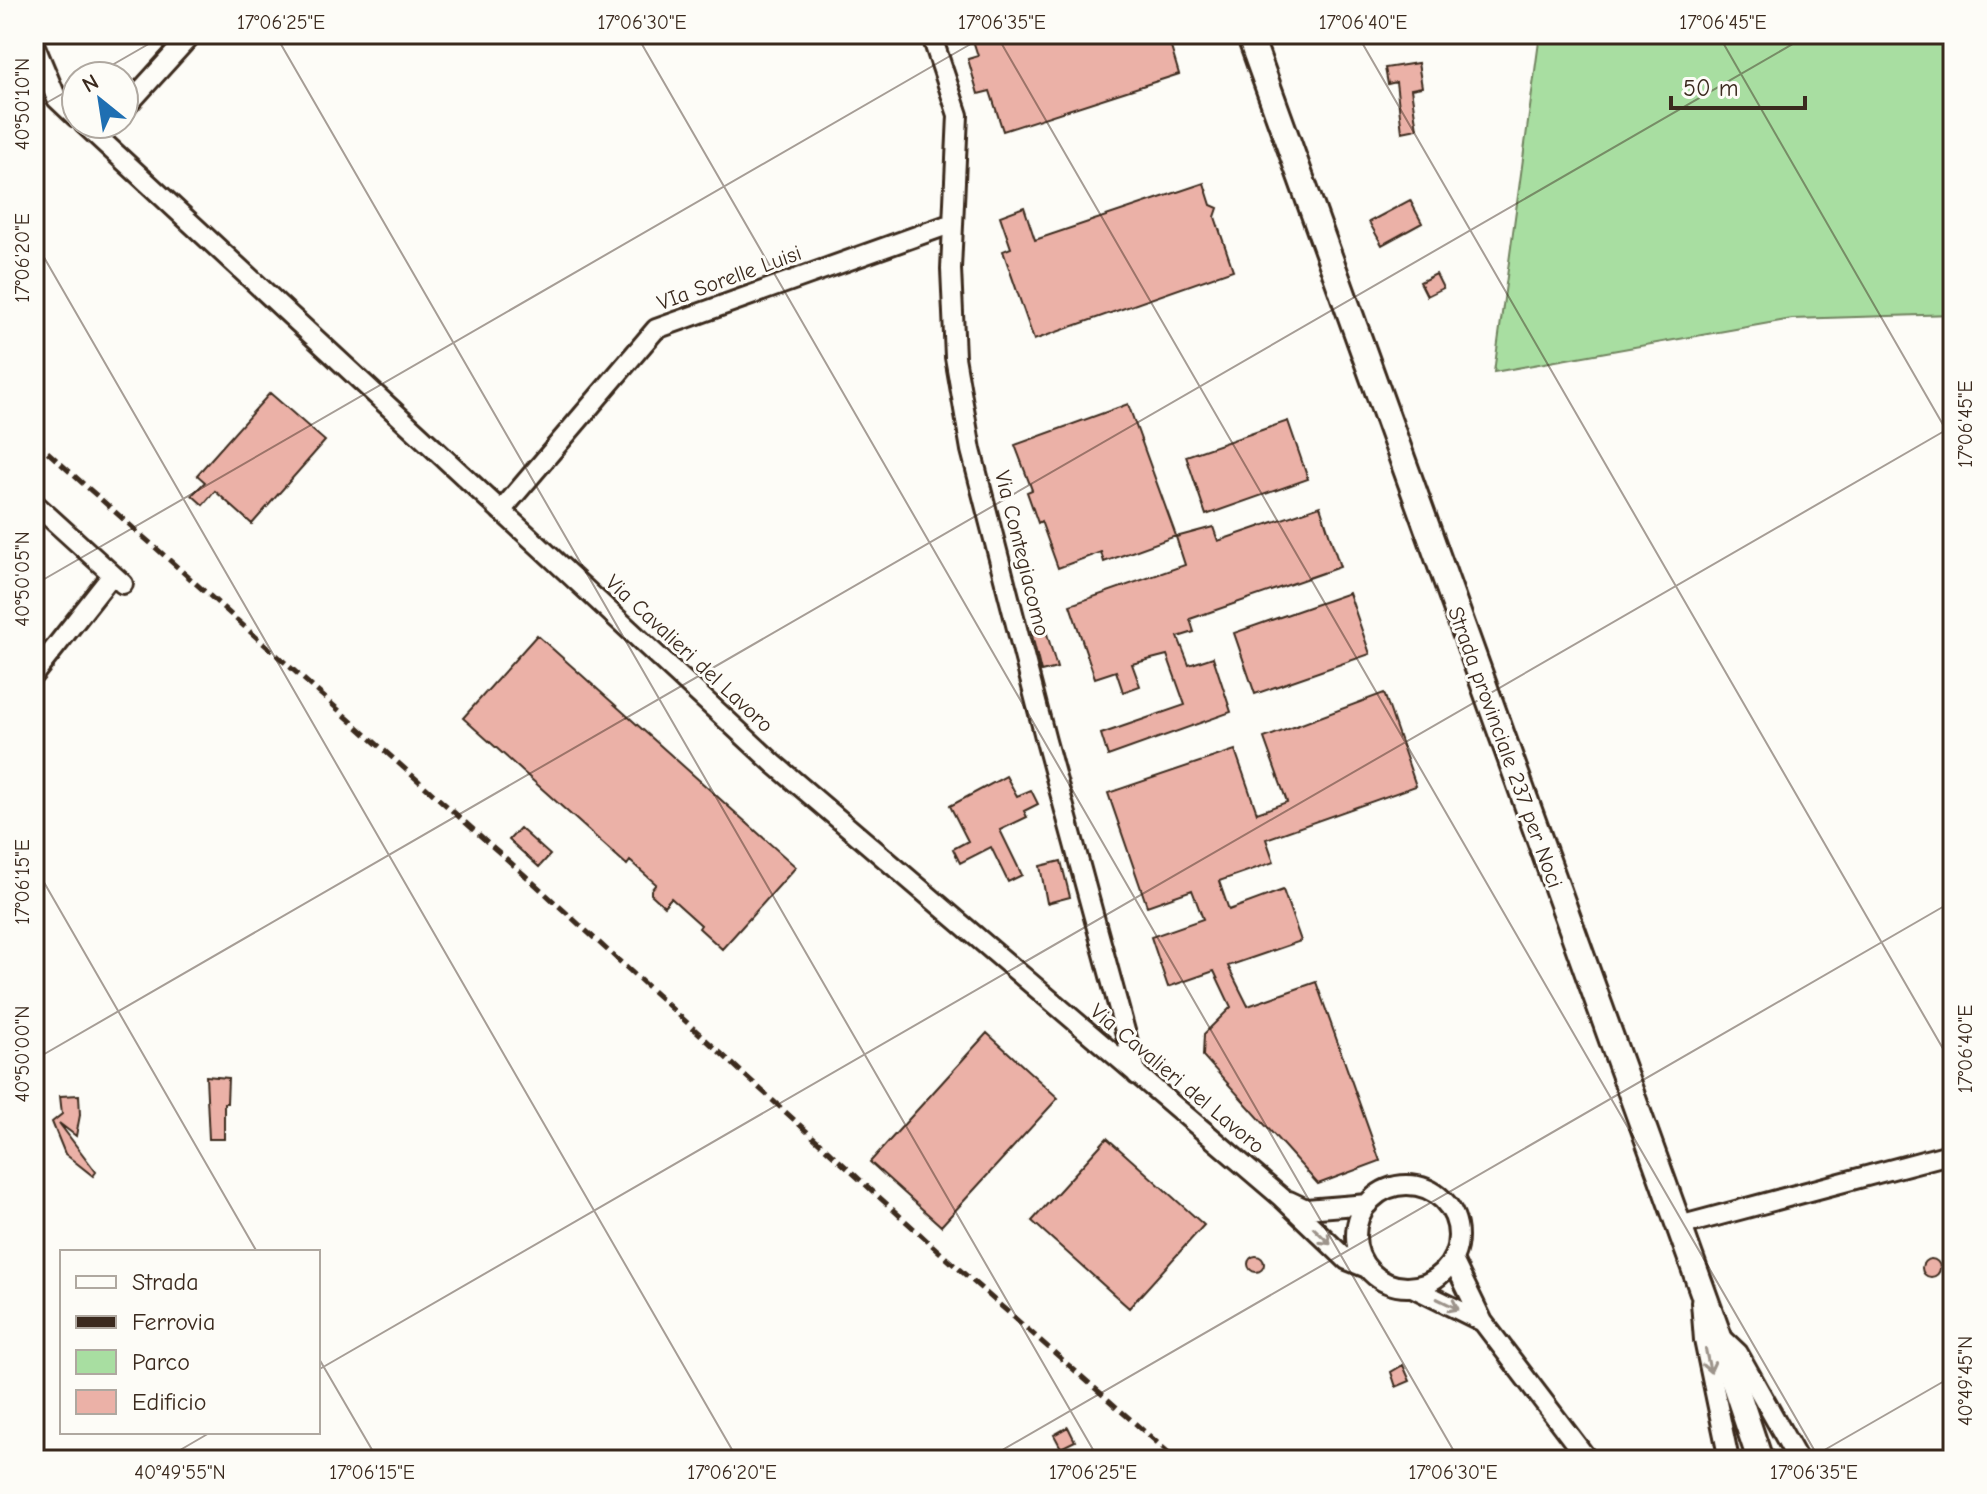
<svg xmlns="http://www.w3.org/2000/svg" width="1987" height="1494" font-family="'Comic Neue',sans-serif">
	<rect width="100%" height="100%" fill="#fdfcf7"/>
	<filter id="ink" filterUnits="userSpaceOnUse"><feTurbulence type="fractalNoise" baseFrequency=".0125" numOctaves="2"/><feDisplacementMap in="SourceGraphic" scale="16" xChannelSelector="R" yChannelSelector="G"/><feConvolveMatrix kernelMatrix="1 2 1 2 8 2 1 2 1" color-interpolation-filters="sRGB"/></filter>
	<g filter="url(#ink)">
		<path fill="#a8dea1" stroke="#728460" stroke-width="2" d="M1540,34H1953V314L1792,319L1494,372Z"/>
		<path fill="#ebb1a7" stroke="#3b2a1e" stroke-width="2" d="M971,34H1167L1179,74L1003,131L990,91L978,94L968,59L978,56Z
			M1418,63L1422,87L1411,89L1417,129L1402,132L1396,82L1388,84L1385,68Z
			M1204,183L1211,205L1218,208L1215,217L1233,270L1034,340L1003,251L1011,248L1000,216L1024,207L1035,240Z
			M1410,200L1422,223L1382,245L1369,222Z
			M1436,274L1443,288L1427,296L1420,282Z
			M270,393L325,441L252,524L215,491L203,505L192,495L205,482L197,475Z
			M1128,404L1176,536L1104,562L1101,552L1058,568L1041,521L1038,523L1027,492L1032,490L1015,445Z
			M1288,421L1308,479L1206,515L1186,456Z
			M1320,506L1340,567L1190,619L1194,632L1178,637L1189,665L1213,657L1231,712L1108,756L1101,734L1185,705L1167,655L1132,664L1140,686L1123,692L1116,671L1095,678L1070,605L1185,565L1176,537L1213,527L1218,541Z
			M1349,593L1370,654L1255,694L1234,633Z
			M1045,627L1057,668L1041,672L1031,631Z
			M537,635L796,867L722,949L699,928L701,925L671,898L664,906L651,894V890L656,884L630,861L627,865L463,718Z
			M1384,693L1416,786L1266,839L1274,862L1219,881L1229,910L1283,890L1301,941L1228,966L1248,1006L1316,982L1380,1161L1318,1184L1203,1056L1204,1034L1231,1007L1214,971L1168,987L1151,937L1203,919L1192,890L1147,906L1108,793L1235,750L1257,813L1287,802L1264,738Z
			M1006,776L1017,796L1031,790L1038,804L1024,811L1027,817L1000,830L1022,875L1008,882L991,847L960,863L953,849L968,841L950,806Z
			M520,828L550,855L539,867L509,840Z
			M1061,861L1070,897L1047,903L1040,866Z
			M987,1033L1058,1098L941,1226L870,1162Z
			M206,1076L228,1078L227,1103H224V1139H209Z
			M79,1095L80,1115L76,1136L59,1123L96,1172L93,1176L65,1154L52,1122L62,1114L60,1096Z
			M1107,1138L1204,1225L1129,1308L1032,1221Z
			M1248 1264a8 8 0 1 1 16 0a8 8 0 1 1-16 0Z
			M1922 1268a9 9 0 1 1 18 0a9 9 0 1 1-18 0Z
			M1403,1365L1410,1381L1396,1387L1391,1372Z
			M1068,1427L1075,1441L1061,1448L1054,1435Z"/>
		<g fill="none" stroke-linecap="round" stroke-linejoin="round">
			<g stroke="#3b2a1e" stroke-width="24">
				<path id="street" d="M931,34L958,115L951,269L955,357L971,450L1046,741L1137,1075
					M34,44L57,99L76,117
					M124,109L192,34
					M84,124L773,763L1281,1197L1347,1260L1367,1268
					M34,503L123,584
					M501,511L656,329L953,223
					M34,674L112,575
					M1356 1236a51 51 0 1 1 102 0a51 51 0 1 1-102 0Z
					M1289,1201L1306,1209L1368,1204
					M1679,1226L1953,1153
					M1453,1260L1483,1322L1588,1460
					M1412,1287L1483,1322
					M1701,1302L1704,1340L1729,1460
					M1719,1335L1738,1353L1798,1460"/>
			</g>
			<g stroke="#3b2a1e" stroke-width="30">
				<path id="secondary" d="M1249,34L1718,1334L1760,1460"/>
			</g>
			<use href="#street" stroke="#fdfcf7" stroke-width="18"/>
			<use href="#secondary" stroke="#fdfcf7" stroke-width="24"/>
			<path stroke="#3b2a1e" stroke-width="5" stroke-dasharray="12 6" stroke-linecap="butt" d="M34,440L528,878L944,1256L1177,1460"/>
		</g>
		<defs><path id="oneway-shaft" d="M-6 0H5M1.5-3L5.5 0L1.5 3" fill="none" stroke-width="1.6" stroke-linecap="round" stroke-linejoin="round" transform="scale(2)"/></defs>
		<g stroke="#9c938a">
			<use href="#oneway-shaft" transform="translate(1322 1236) rotate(44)"/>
			<use href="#oneway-shaft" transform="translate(1448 1304) rotate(26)"/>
			<use href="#oneway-shaft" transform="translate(1708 1361) rotate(78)"/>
		</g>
	</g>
	<path fill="none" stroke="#3b2a1e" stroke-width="2" stroke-opacity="0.45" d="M275,34L1099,1460M636,34L1459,1460M996,34L1820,1460M1357,34L1953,1066M1718,34L1953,442M93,76L166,34M34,110L76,86M34,240L738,1460M34,585L988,34M34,865L257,1252M34,1060L1810,34M318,1357L378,1460M318,1370L1953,426M163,1460L211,1432M985,1460L1953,901M1807,1460L1953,1376"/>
	<g text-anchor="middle" stroke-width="6" stroke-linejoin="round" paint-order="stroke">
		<g font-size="22" fill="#3b2a1e" stroke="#fdfcf7">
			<text transform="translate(729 277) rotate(-20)" y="8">VIa Sorelle Luisi</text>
			<text transform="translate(1023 553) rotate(76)" y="8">Via Contegiacomo</text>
			<text transform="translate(690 653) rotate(43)" y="8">Via Cavalieri del Lavoro</text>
			<text transform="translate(1506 747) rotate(70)" y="8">Strada provinciale 237 per Noci</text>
			<text transform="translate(1178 1078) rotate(40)" y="8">Via Cavalieri del Lavoro</text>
		</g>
	</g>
	<rect width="1987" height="1494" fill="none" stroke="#fdfcf7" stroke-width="88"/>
	<rect x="60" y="1250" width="260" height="184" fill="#fdfcf7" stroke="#afa8a0" stroke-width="2"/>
	<rect x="76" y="1276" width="40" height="12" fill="#fdfcf7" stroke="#afa8a0" stroke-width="2"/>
	<text x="132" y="1290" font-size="24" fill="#3b2a1e">Strada</text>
	<rect x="76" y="1316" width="40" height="12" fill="#3b2a1e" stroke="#afa8a0" stroke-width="2"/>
	<text x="132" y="1330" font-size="24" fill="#3b2a1e">Ferrovia</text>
	<rect x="76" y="1350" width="40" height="24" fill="#a8dea1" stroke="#afa8a0" stroke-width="2"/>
	<text x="132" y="1370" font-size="24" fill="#3b2a1e">Parco</text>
	<rect x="76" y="1390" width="40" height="24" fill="#ebb1a7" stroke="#afa8a0" stroke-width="2"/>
	<text x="132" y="1410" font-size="24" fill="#3b2a1e">Edificio</text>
	<g transform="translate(100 100) rotate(330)"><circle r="38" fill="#fdfcf7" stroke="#afa8a0" stroke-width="2"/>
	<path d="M0-6L14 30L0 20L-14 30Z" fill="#1f6fb2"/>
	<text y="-12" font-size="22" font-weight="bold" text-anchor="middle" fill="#3b2a1e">N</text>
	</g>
	<path d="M1671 96v12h134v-12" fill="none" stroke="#3b2a1e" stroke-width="4"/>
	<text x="1683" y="96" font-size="24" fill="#3b2a1e" stroke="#fdfcf7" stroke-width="6" paint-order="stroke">50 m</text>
	<rect x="44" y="44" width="1899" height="1406" fill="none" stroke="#3b2a1e" stroke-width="3"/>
	<g font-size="20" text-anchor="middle" fill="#3b2a1e">
		<text x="281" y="29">17°06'25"E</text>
		<text x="642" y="29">17°06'30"E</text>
		<text x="1002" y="29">17°06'35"E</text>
		<text x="1363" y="29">17°06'40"E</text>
		<text x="1723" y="29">17°06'45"E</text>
		<text transform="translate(22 104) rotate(-90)" y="7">40°50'10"N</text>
		<text transform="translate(22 258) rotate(-90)" y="7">17°06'20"E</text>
		<text transform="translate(1965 424) rotate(-90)" y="7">17°06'45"E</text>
		<text transform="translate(22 579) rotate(-90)" y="7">40°50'05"N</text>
		<text transform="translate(22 882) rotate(-90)" y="7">17°06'15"E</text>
		<text transform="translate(1965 1049) rotate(-90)" y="7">17°06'40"E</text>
		<text transform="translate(22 1054) rotate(-90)" y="7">40°50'00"N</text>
		<text transform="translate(1965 1381) rotate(-90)" y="7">40°49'45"N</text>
		<text x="180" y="1479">40°49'55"N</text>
		<text x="372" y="1479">17°06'15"E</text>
		<text x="732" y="1479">17°06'20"E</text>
		<text x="1093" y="1479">17°06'25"E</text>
		<text x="1453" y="1479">17°06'30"E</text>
		<text x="1814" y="1479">17°06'35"E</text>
	</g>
</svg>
